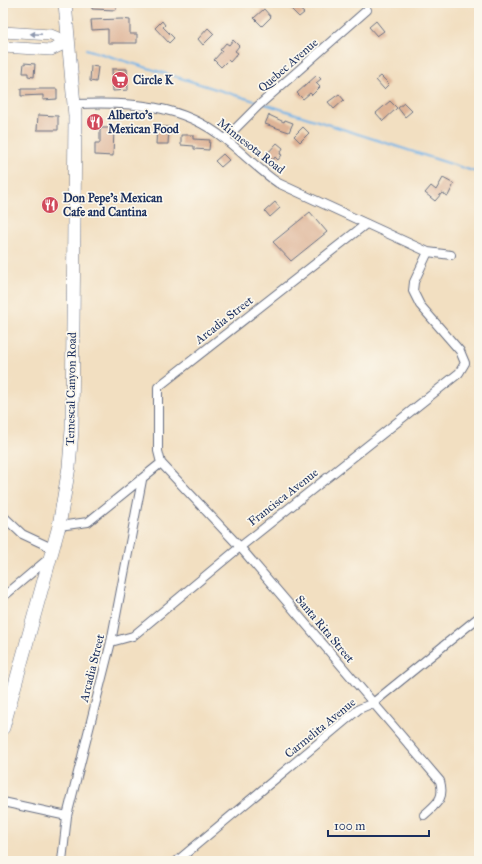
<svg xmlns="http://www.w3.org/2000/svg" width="482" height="864" font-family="'IM FELL Great Primer',serif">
	<rect width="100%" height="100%" fill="#fbf7ec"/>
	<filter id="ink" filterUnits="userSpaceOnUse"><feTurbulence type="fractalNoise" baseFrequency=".025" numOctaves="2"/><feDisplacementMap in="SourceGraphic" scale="8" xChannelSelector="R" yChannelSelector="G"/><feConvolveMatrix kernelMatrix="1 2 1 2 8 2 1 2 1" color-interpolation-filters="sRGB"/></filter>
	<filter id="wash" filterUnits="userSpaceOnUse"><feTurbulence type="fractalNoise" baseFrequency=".012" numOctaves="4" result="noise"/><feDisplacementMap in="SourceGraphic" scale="16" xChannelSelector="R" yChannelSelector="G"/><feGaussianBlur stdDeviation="0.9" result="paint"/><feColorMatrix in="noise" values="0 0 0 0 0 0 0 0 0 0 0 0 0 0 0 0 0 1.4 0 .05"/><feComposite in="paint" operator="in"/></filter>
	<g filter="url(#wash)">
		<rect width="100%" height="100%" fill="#f2dfc1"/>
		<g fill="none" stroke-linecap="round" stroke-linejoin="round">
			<path stroke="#74b4e8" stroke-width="2" d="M86,49L258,102
				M265,104L479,173
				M476,146L479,149"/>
		</g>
		<g id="blocks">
			<path fill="#deb497" d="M92,3H116V10L92,9Z
				M285,3H304L298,8L304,13L299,17Z
				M308,3H320L314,9Z
				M264,9L271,17L262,26L254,18Z
				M122,19L130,20V34H137V43H108V29L92,30L91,20Z
				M162,21L165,25L163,27L174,38L169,43L155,28Z
				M376,21L384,31L377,36L369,27Z
				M208,28L214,34L203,45L198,39Z
				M233,40L239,46L235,51L238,53L230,62L228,60L221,67L214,60L222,51L220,50L226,43L229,45Z
				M24,63L35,64L34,77L28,76V73H23Z
				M91,66L98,67L96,82L90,81Z
				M112,69H127L128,90L113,91Z
				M317,75L321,79L316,83L320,87L312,95L310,93L303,99L297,93Z
				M381,76L389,84L384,89L376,80Z
				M21,89H57V99L43,100V95L21,96Z
				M339,94L344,100L334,109L328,102Z
				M390,101L397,108L383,121L376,113Z
				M404,103L412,111L405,117L398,108Z
				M38,115L58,116V130H37Z
				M269,115L284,122L285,120L293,123L289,132L265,124Z
				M157,126L169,127L168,144H156Z
				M303,127L309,133L300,142L294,136Z
				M100,128H114L113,156L95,155V143H100Z
				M181,135H193V139L210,140L209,150L194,149V146L181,145Z
				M277,143L283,148L280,154L282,155L278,160L275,157L273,160L266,155Z
				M223,154L229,160L221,167L215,161Z
				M443,178L454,184L448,196L442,193L435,201L425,193L431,186L436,190Z
				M275,202L280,208L270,217L265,211Z
				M310,212L327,232L291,261L273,242Z"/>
		</g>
	</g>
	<g filter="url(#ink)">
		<use href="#blocks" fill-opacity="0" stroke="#666d81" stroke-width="1"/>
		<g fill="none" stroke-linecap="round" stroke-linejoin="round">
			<g stroke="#666d81" stroke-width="10">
				<path id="street" d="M75,104C130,102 181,103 226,140C244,154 259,170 278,183L428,252L451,255
					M225,139L258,106L367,10
					M3,414V422
					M161,463L240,547L440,781C445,799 437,803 424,815
					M161,463L158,451V387L366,224
					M3,516L22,534L52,548
					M59,526L88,522L161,463
					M3,597L48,559
					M111,642L133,636L240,547L459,373L465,363L460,351L420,305L413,291L414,282L428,252
					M3,802L67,816
					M62,861L67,816L111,642L142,480
					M177,861L359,709L373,703L479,617"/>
			</g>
			<g stroke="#666d81" stroke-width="12">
				<path id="secondary" d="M3,32L51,35L68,42
					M3,47L51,50L68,42"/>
			</g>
			<g stroke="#666d81" stroke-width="14">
				<path id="primary" d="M3,728L59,526L69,467L72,430L75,116L65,3"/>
			</g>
			<use href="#street" stroke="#fff" stroke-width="8"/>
			<use href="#secondary" stroke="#fff" stroke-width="11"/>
			<use href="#primary" stroke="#fff" stroke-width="13"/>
		</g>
		<defs><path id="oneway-solid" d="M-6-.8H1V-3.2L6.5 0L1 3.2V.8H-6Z"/></defs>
		<use fill="#8d97ae" href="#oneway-solid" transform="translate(36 34) rotate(-177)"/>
	</g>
	<defs>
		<g id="supermarket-disc" transform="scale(0.9)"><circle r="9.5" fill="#d1495b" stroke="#fbf7ec"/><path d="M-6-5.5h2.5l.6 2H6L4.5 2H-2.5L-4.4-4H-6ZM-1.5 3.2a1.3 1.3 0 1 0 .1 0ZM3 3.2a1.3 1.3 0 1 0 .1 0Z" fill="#fff"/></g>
		<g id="restaurant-disc" transform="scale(0.9)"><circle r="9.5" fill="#d1495b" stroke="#fbf7ec"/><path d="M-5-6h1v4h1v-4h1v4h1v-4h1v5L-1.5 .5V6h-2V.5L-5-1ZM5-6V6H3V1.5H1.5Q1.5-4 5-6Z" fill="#fff"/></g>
	</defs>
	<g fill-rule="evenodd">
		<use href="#supermarket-disc" x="120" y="80"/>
		<use href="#restaurant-disc" x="95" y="122"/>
		<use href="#restaurant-disc" x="50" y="205"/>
	</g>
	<g text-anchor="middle" stroke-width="3.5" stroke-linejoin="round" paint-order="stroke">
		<g font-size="12" fill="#1b2f5e" stroke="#fbf7ec">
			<text transform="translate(288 65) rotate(-41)" y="4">Quebec Avenue</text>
			<text transform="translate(251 146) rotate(38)" y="4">Minnesota Road</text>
			<text transform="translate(224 320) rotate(-38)" y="4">Arcadia Street</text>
			<text transform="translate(71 389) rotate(-89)" y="4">Temescal Canyon Road</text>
			<text transform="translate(283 497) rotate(-38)" y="4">Francisca Avenue</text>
			<text transform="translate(325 629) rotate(50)" y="4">Santa Rita Street</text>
			<text transform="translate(92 668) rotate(-76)" y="4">Arcadia Street</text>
			<text transform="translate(320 728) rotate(-39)" y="4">Carmelita Avenue</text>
		</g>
		<g font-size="12" font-weight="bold" fill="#1b2f5e" stroke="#fbf7ec" text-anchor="start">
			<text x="133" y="84">Circle K</text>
			<text x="108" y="119">Alberto's<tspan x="108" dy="14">Mexican Food</tspan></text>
			<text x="63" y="202">Don Pepe's Mexican<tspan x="63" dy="14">Cafe and Cantina</tspan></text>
		</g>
	</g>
	<rect width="482" height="864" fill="none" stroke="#fbf7ec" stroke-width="16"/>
	<path d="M328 830v6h101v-6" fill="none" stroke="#1b2f5e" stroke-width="2"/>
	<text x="334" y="830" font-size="12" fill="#1b2f5e" stroke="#fbf7ec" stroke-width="3" paint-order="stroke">100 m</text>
</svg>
